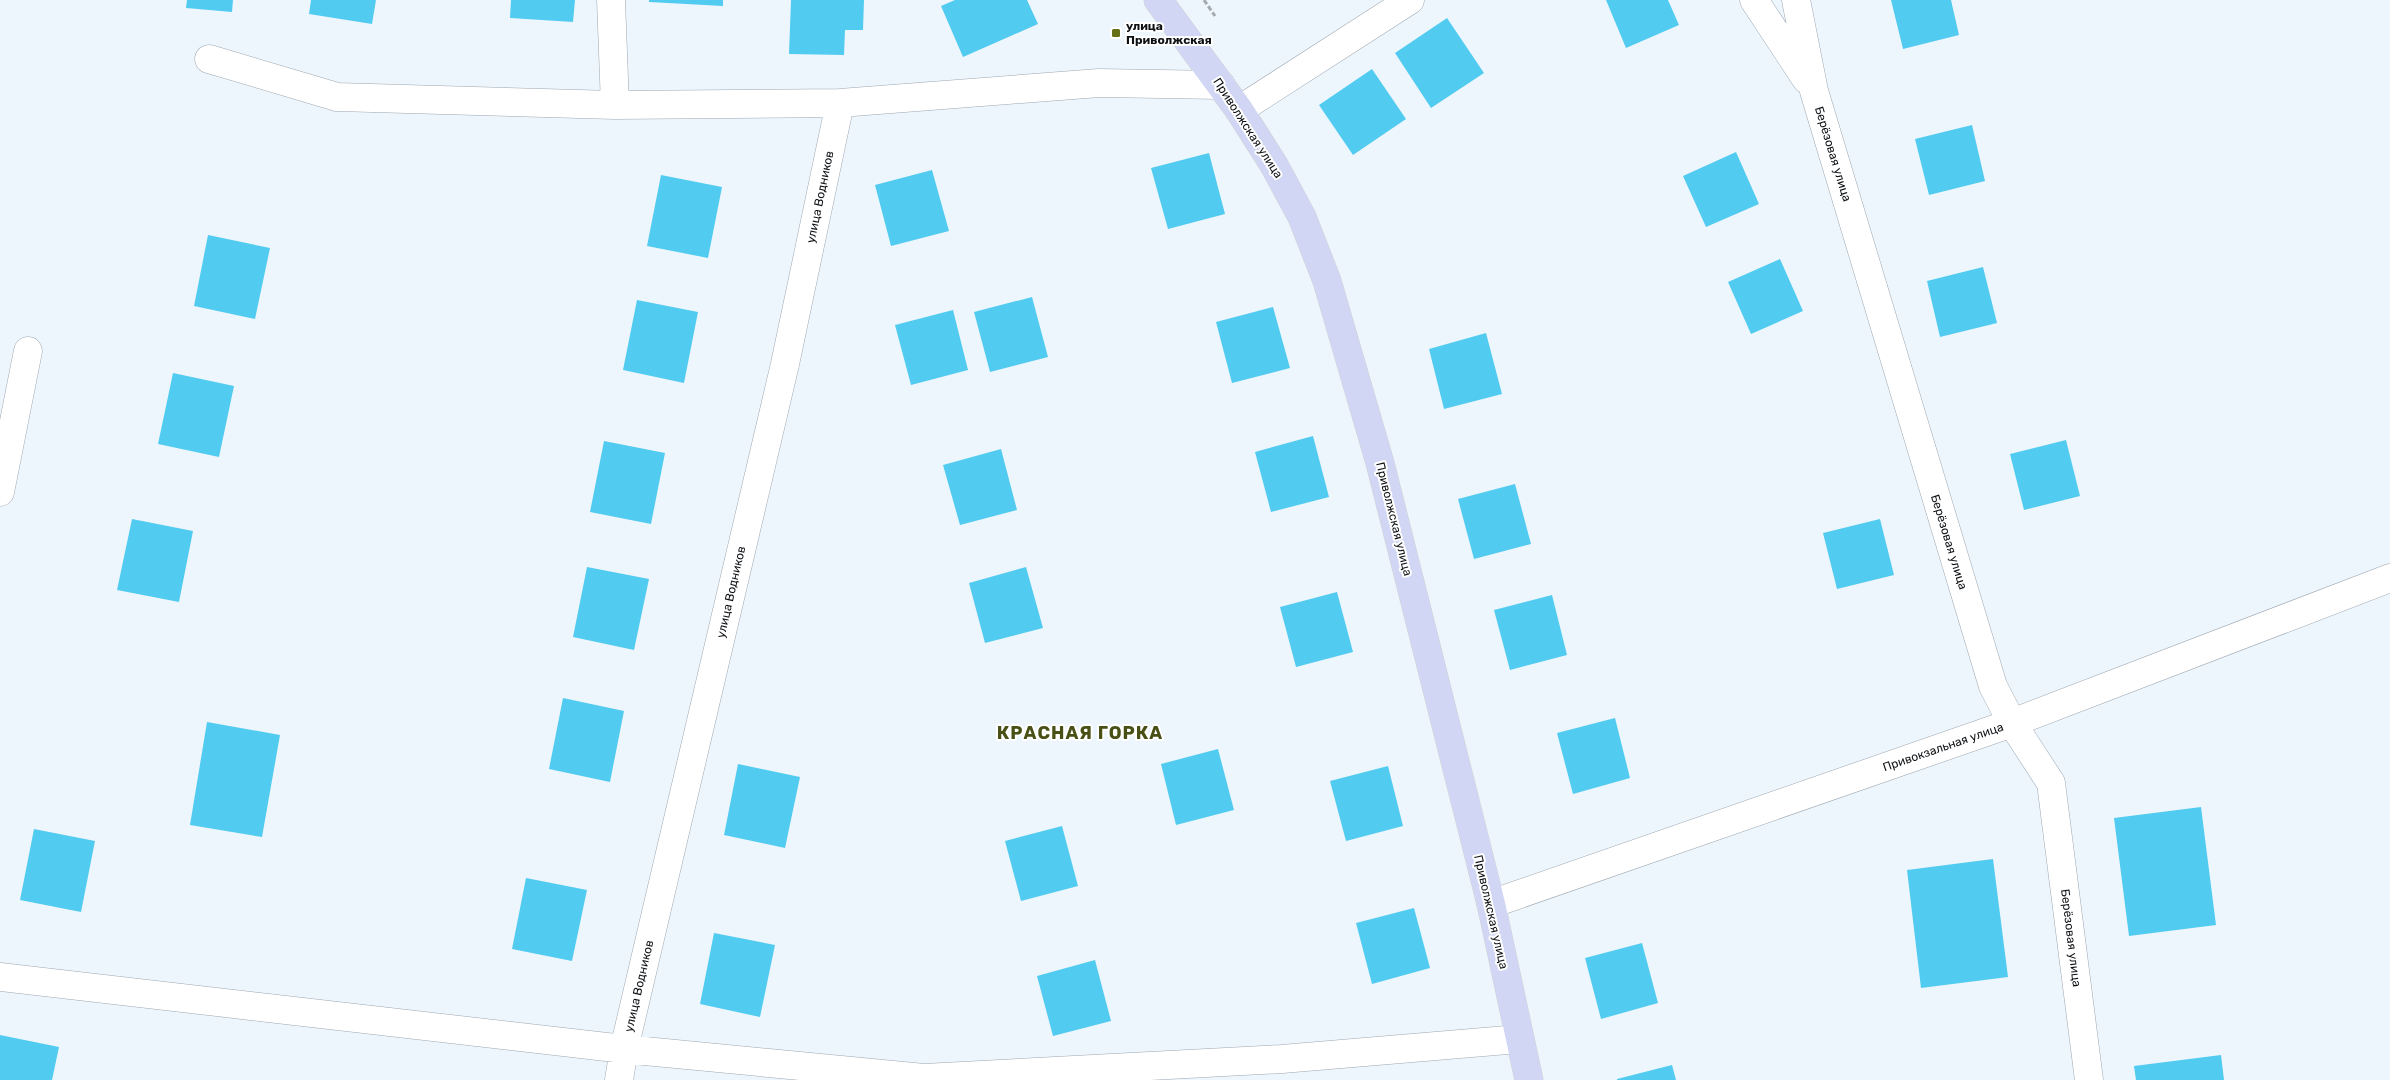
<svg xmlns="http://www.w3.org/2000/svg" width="2390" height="1080" font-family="Rubik,sans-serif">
	<rect width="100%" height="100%" fill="#eef6fd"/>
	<path fill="#52cbf1" d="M187,0H233L232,12L186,8Z
		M311,0H376L372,24L309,14Z
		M511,0H575L573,22L510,18Z
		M649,0H723V6L649,2Z
		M791,0H864L863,30H845L844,55L789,54Z
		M955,0H1027L1038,24L963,57L941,6Z
		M1606,0H1668L1679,25L1626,48Z
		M1891,0H1951L1959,35L1903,49Z
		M1447,18L1484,73L1431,108L1395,53Z
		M1372,69L1406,119L1353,155L1319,105Z
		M1972,125L1985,181L1929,195L1915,139Z
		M1736,152L1759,204L1706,227L1683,176Z
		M1209,153L1225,214L1168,229L1151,168Z
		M932,170L949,231L891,246L875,185Z
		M661,175L722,187L708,258L647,246Z
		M208,235L270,248L255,319L194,306Z
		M1780,259L1803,311L1751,334L1728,282Z
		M1983,267L1997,323L1940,337L1927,281Z
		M1032,297L1048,357L990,372L974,312Z
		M637,300L698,312L684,383L623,370Z
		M1273,307L1290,368L1232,383L1216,322Z
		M953,310L968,370L911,385L895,325Z
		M1486,333L1502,394L1444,409L1429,349Z
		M173,373L234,386L219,457L158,444Z
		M1313,436L1329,497L1271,512L1255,452Z
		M2066,440L2080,496L2024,510L2010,454Z
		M604,441L665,453L651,524L590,512Z
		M1001,449L1017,510L960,525L943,465Z
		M1515,484L1531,544L1474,559L1458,499Z
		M132,519L193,531L179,602L117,590Z
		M1880,519L1894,575L1837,589L1823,533Z
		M587,567L649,579L634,650L573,637Z
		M1026,567L1043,628L985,643L969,583Z
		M1337,592L1353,652L1296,667L1280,607Z
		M1552,595L1567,655L1510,670L1494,610Z
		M563,698L624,711L610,782L549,769Z
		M1615,718L1630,778L1573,794L1557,733Z
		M207,722L280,735L262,837L190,825Z
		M1218,749L1234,810L1176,825L1161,764Z
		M738,764L800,777L785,848L724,835Z
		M1388,766L1403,826L1346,841L1330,781Z
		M2201,807L2216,925L2129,936L2114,818Z
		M1062,826L1078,886L1021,901L1005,841Z
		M34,829L95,841L81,912L20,900Z
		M1993,859L2008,977L1921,988L1907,870Z
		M526,878L587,890L572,961L512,949Z
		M1414,908L1430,968L1372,984L1356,923Z
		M714,933L775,945L760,1017L700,1004Z
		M1642,943L1658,1003L1601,1019L1585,958Z
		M1095,960L1111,1021L1053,1036L1037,976Z
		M0,1035L59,1047L52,1080H0Z
		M2221,1055L2224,1080H2136L2134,1066Z
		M1672,1065L1676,1080H1617V1079Z"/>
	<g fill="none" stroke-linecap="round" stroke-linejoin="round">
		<g stroke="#9ea7b0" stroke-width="29">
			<path id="minor" d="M611,0L615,105
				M1754,0L1806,79
				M1796,0L1814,91L1993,686L2012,723L2051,783L2089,1080
				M209,59L337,97L615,105L840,103L1099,83L1221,85
				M1239,110L1410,0
				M0,492L28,351
				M1491,904L2012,723L2390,578
				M0,977L624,1049L924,1078L1282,1059L1519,1039
				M619,1080L624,1049L785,364L840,103"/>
		</g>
		<g stroke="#d4d4d5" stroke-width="29">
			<path id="major" d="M1158,0L1239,110L1274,165L1302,217L1327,281L1380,463L1491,904L1529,1080"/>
		</g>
		<path stroke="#a4aab0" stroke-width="3" stroke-dasharray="5 2.5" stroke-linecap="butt" d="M1204,0L1215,16"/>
		<use href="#minor" stroke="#fff" stroke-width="28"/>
		<use href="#major" stroke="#d0d6f3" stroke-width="28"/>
	</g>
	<rect fill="#677018" stroke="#fff" stroke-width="2" x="1111" y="28" width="10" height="10" rx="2.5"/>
	<g text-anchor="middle" stroke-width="4" stroke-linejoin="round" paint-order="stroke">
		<g font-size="12" font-weight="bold" fill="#0f1215" stroke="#fff" text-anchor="start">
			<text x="1126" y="30">улица<tspan x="1126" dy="14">Приволжская</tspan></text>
		</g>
		<g font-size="12" fill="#0f1215" stroke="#fff">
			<text transform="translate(1248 128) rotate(57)" y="4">Приволжская улица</text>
			<text transform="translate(1833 154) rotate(73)" y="4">Берёзовая улица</text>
			<text transform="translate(820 197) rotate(-78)" y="4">улица Водников</text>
			<text transform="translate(1394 519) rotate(76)" y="4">Приволжская улица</text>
			<text transform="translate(1949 542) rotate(73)" y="4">Берёзовая улица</text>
			<text transform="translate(731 592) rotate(-77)" y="4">улица Водников</text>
			<text transform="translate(1943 747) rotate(-19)" y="4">Привокзальная улица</text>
			<text transform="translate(1491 912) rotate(77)" y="4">Приволжская улица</text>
			<text transform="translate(2071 938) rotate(83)" y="4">Берёзовая улица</text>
			<text transform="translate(639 986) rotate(-77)" y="4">улица Водников</text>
		</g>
		<g font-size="18" font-weight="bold" letter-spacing="1" fill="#495016" stroke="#fff">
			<text x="1080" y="739">КРАСНАЯ ГОРКА</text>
		</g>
	</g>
</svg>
